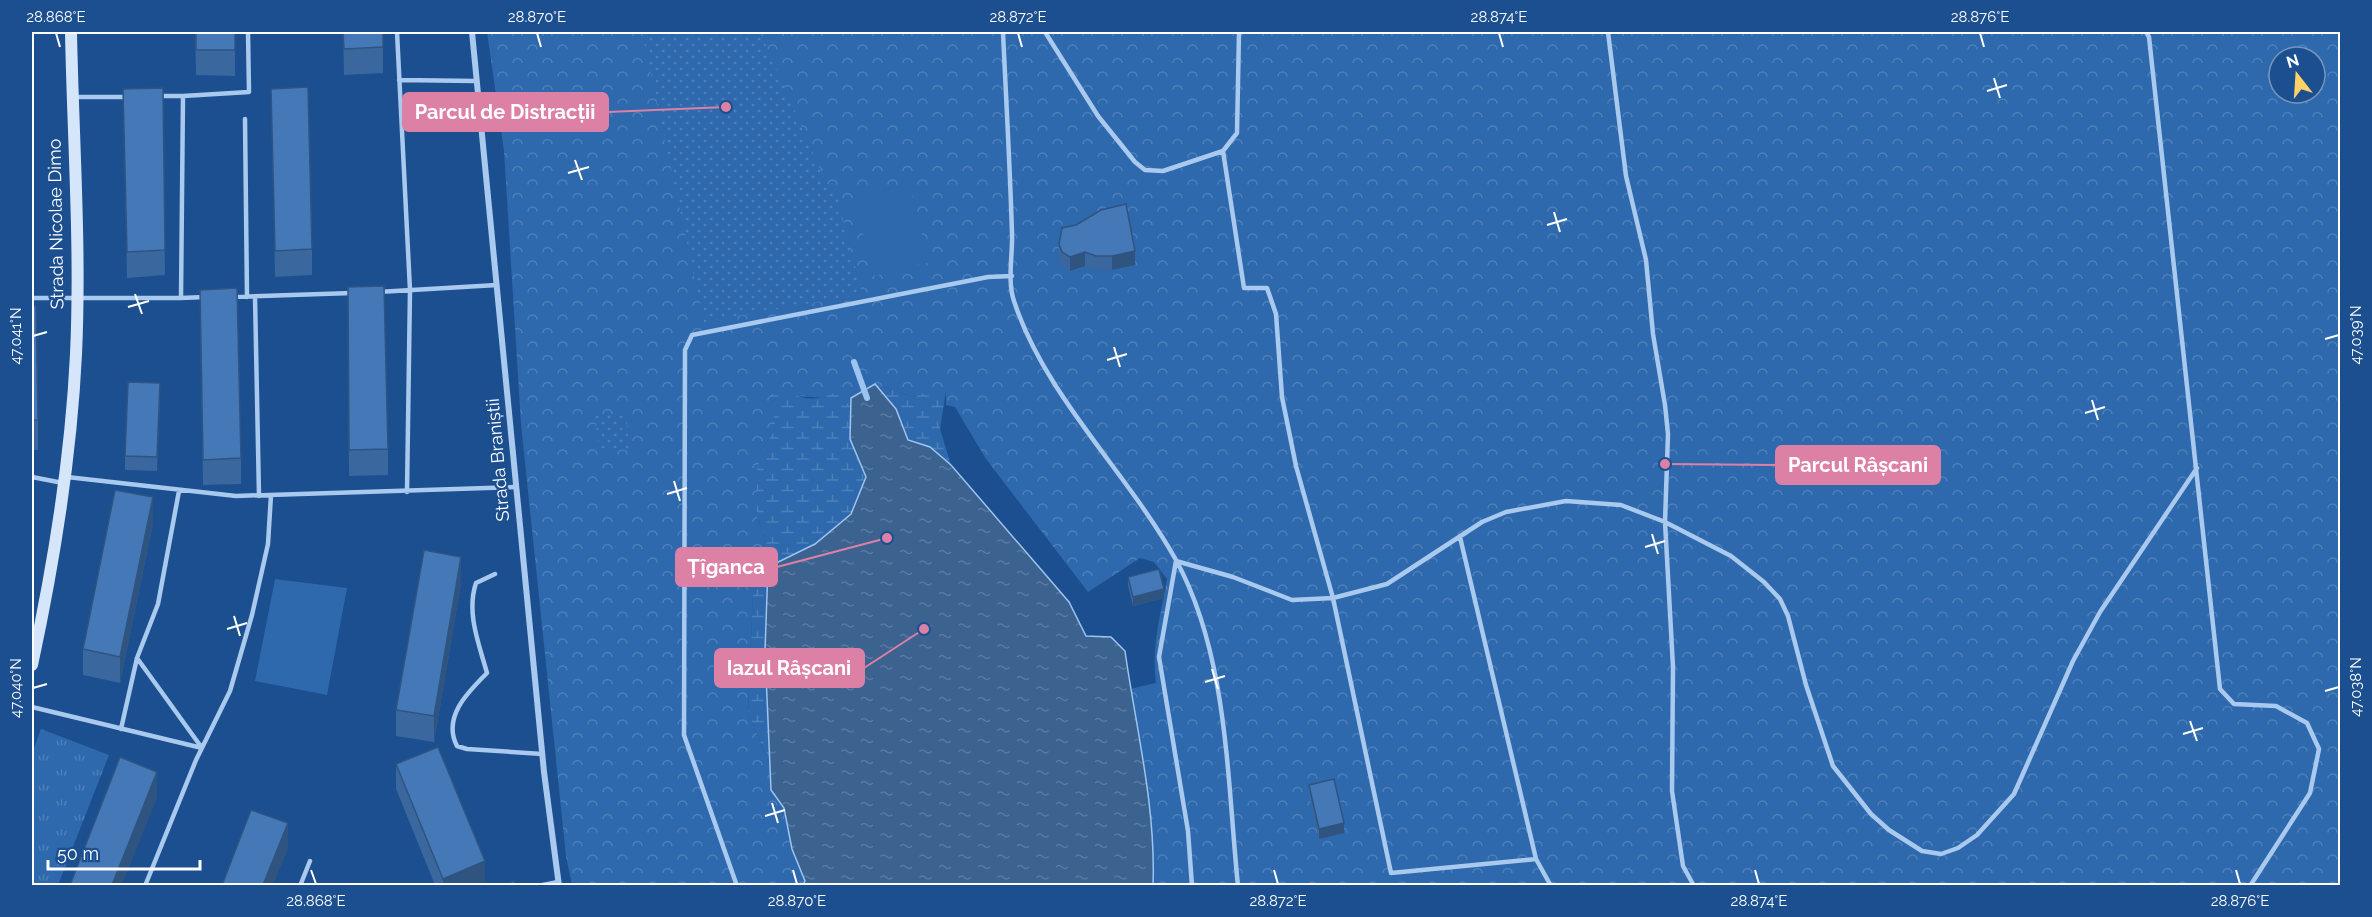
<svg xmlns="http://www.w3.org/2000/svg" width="2372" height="917" font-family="Raleway,sans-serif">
	<defs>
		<pattern id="grass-tufts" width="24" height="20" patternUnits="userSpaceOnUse" patternTransform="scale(1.5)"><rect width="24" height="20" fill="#2e69ad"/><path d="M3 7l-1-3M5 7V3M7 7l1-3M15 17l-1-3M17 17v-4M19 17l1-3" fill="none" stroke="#4d80b9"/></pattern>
		<pattern id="forest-crowns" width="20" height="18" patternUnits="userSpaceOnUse" patternTransform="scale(1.5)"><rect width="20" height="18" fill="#2e69ad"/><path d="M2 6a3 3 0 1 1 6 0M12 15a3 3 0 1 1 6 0" fill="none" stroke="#4d80b9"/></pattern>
		<pattern id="wetland-marsh" width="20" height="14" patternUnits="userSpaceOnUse" patternTransform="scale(1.5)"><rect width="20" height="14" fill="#2e69ad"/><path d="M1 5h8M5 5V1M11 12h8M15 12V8" fill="none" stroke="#4d80b9"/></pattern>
		<pattern id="park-dots" width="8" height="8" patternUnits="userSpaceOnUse" patternTransform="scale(1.5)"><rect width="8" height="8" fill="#2e69ad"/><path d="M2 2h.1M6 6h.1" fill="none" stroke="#4d80b9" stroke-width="1.8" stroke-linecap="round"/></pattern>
		<pattern id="water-ripples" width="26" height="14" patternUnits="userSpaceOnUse" patternTransform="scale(1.5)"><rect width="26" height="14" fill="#3c6290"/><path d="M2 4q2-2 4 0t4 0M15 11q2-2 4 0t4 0" fill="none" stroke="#597aa1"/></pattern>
	</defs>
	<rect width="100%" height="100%" fill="#1b4f8f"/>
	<path fill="url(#grass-tufts)" d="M41,729L109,755L58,885H32V754Z"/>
	<path fill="url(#forest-crowns)" fill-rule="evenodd" d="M487,32H2340V885H1153C1155,818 1140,755 1130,689L1156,683C1151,646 1161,615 1167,579L1154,562L1140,558L1088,592L986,459L955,407L946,405V391H929L913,397L875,384L847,404L825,398L771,394L776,428L764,446L758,495L757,517L765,538L753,592L748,713L770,765L771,790L784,808L792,849L805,881L803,885H572L566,856L521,424L504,151ZM2279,57H2315V93H2279Z"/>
	<path fill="url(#wetland-marsh)" d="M875,384L913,397L929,391H946L940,429L951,465L772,752L770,765L748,713L753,592L765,538L757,517V470L764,446L776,428L770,395L785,388C802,402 819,401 838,391L847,404L851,398Z"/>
	<path fill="url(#park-dots)" d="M642,32H760L827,185L834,183L862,294L704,322Z
		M626,413L629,449L599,451L595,415Z"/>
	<path fill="#2e69ad" d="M909,184L929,262L874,276L854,198Z
		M275,579L347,588L327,695L255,681Z"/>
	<path fill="url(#water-ripples)" stroke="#9cc4f0" stroke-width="1.5" d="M875,384L896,409L908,440L930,447L951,465L1069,602L1086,636L1111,637L1125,651C1136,729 1156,806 1153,885H803L805,881L792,849L784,808L771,790L765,651L768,567L815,544L851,514L866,477L850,439L851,398Z"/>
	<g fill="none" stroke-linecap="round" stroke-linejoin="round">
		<path stroke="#9cc4f0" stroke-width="6" d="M854,362L867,398"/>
		<path stroke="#a9c9ee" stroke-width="4.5" d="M397,32L410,290L407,492
			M1003,32C1006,98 1010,166 1012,233C1013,253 1007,281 1014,301C1045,396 1127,472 1176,560C1228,655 1227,779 1238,886
			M1045,32L1098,116L1135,162L1145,170L1163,171L1223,151L1237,133L1239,32
			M1608,32L1626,176L1646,260L1653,334L1665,405L1668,434L1665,522L1673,667L1672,791L1683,866L1694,886
			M2146,32L2149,37L2220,689L2234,704L2276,706L2307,723L2319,749L2310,793L2250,886
			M399,80L476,81
			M183,96L249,92L248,32
			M75,97H130
			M245,119L247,297
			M1223,151L1244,288H1267L1276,314L1282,397L1296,466L1333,598L1391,873L1536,859
			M378,292L497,285
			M231,297L352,293
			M255,297L259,496
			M32,298H181L183,96H159
			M181,298L205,297
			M32,477L63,483
			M67,477L236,496L515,487
			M1460,537L1536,859L1551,886
			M495,574L476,583C466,613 479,644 487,673C468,692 442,717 457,746L467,749L542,754
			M137,658L202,748
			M32,707L202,748
			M121,729L137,658L158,604L179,491
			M145,886L196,760L230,691L252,615L268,544L271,495
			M300,886L310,861
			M538,886L558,882
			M737,886L684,735L685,350L692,335L988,277L1012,276
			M1192,886L1188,831L1159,657L1176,561L1233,577L1292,600L1333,598L1387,584L1482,522L1506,512L1566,501L1621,505L1665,522L1731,556L1764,582L1780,599L1788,616L1806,685L1833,766L1871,814L1889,830L1922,851L1941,854L1958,848L1977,835L2014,794L2073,661L2100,612L2197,468"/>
		<path stroke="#a9c9ee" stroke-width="6" d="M472,32L544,772L559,886"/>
		<path stroke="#d6e6fa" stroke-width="12" d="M32,665C54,563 71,459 76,354C81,247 73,139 71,32"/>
	</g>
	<path fill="#3a679d" d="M195,32H235V76L196,75Z
		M343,32H383V73L344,75Z
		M163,88L165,275L127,278L123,89Z
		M271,89L312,249V275L275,277Z
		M1062,228L1135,265L1112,270H1096L1085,266L1070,271L1062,266L1059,259V244Z
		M348,287L388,449V475L349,476Z
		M32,306L38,420V450H32Z
		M200,316L241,458V484L203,485Z
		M160,397L157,471L125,470V456Z
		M153,523L120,683L83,675V649Z
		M1128,577L1164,598L1133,606L1128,586Z
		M461,583L434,742L396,736V710Z
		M396,764L485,885H435L396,789Z
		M1309,785L1344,833L1319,839L1309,795Z"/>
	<path fill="#305480" d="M1135,251V265L1112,270V256Z
		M1085,252V266L1070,271V257Z
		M153,497V523L120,683V657Z
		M461,557V583L434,742V716Z
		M1164,589V598L1133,606V597Z
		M157,772V798L122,885H112Z
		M288,823V849L273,885H263Z
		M1344,823V833L1319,839V829Z
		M485,861V885H443V879Z"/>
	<path fill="#4478b7" stroke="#305480" stroke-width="1.5" d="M196,32H235V50H196Z
		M343,32H383V47L344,49Z
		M308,87L312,249L275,251L271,89Z
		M163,88L165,250L127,252L123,89Z
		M1126,204L1135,251L1112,256H1096L1085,252L1070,257L1062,252L1059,244L1062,228L1076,225L1101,210Z
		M384,286L388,449L349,450L348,287Z
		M237,288L241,458L203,460L200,290Z
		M32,306H36L38,420H32Z
		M128,382L160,383L157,457L125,456Z
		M115,490L153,497L120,657L83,649Z
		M424,550L461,557L434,716L396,710Z
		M1159,569L1164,589L1133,597L1128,577Z
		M438,747L485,861L443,879L396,764Z
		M120,757L157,772L112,885H70Z
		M1334,779L1344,823L1319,829L1309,785Z
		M251,810L288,823L263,885H222Z
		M514,881L516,885H503Z"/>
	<path fill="none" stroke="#fff" stroke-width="2" d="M56,33L60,47M537,33L541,47M1018,33L1022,47M1499,33L1503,47M1980,33L1984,47M1994,78L2000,98M1987,91L2007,85M575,160L582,180M568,173L589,167M1554,212L1560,232M1547,225L1567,219M135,294L142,314M128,307L149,301M33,336L47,332M2325,339L2339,335M1114,347L1120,367M1107,360L1127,354M2092,400L2098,420M2085,413L2105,407M674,481L680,501M667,494L687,488M1652,534L1658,554M1645,547L1665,541M234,616L240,636M227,629L247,623M1212,669L1218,689M1205,682L1225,676M33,688L47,684M2325,691L2339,687M2190,721L2197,741M2183,734L2203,728M772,803L778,823M765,816L785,810M311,870L316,884M793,870L797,884M1274,870L1278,884M1755,870L1759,884M2236,870L2240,884"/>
	<g text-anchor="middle" stroke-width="4.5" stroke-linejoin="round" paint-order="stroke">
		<g font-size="18" fill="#fff" stroke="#1b4f8f">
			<text transform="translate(56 224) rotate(-91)" y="6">Strada Nicolae Dimo</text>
			<text transform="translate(498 460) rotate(-95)" y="6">Strada Braniștii</text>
		</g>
	</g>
	<path fill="none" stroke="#dd80a5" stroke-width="2" d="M726 107L608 112M1665 464L1776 465M887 538L777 567M924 629L864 668"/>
	<g fill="#dd80a5" stroke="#1b4f8f" stroke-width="2">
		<circle cx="726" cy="107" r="6"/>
		<circle cx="1665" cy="464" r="6"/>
		<circle cx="887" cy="538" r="6"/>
		<circle cx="924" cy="629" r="6"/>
	</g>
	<g fill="#dd80a5" stroke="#dd80a5" stroke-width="2">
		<rect x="403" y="93" width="205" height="38" rx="6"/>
		<rect x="1776" y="446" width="164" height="38" rx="6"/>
		<rect x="676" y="548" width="101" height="38" rx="6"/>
		<rect x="715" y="649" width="149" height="38" rx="6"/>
	</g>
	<g font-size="20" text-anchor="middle" font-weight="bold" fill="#fff">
		<text x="505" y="119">Parcul de Distracții</text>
		<text x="1858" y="472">Parcul Râșcani</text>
		<text x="726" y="574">Țîganca</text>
		<text x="789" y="675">Iazul Râșcani</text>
	</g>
	<rect width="2372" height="917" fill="none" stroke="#1b4f8f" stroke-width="66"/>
	<g transform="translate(2297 75) rotate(343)"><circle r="28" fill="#1b4f8f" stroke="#7695bc" stroke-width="1.5"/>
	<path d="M0-4.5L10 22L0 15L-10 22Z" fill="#ffd166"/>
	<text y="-9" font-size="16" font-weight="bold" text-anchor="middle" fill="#ffffff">N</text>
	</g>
	<path d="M48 860v9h152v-9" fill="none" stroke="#ffffff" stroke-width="3"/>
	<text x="57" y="860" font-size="18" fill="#ffffff" stroke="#1b4f8f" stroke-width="4.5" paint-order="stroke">50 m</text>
	<rect x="33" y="33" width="2306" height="851" fill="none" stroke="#fff" stroke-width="2"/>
	<g font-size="15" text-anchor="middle" fill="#fff">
		<text x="56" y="22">28.868°E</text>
		<text x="537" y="22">28.870°E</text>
		<text x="1018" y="22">28.872°E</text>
		<text x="1499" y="22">28.874°E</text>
		<text x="1980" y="22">28.876°E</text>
		<text transform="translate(2356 335) rotate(-90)" y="5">47.039°N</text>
		<text transform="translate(16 336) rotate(-90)" y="5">47.041°N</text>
		<text transform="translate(2356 687) rotate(-90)" y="5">47.038°N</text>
		<text transform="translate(16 688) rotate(-90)" y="5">47.040°N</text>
		<text x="316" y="906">28.868°E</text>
		<text x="797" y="906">28.870°E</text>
		<text x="1278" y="906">28.872°E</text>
		<text x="1759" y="906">28.874°E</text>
		<text x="2240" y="906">28.876°E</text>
	</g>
</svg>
